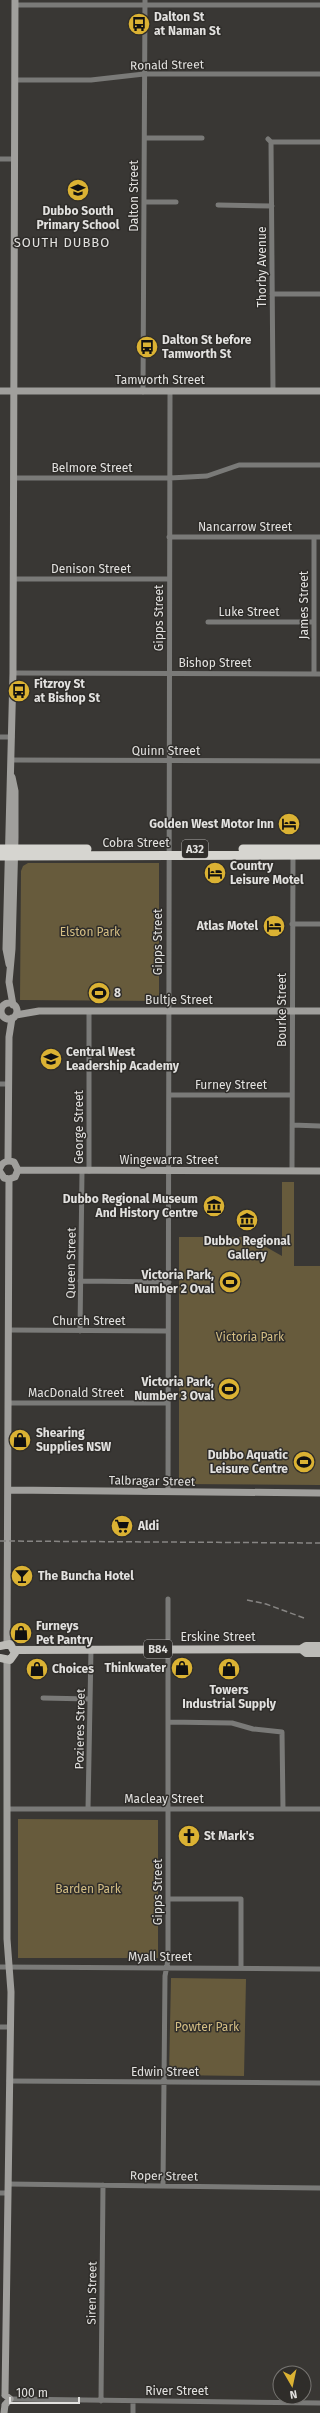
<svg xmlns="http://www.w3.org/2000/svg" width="320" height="2413" font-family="'Fira Sans',sans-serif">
	<rect width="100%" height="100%" fill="#393734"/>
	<path fill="#675b3c" d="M28,863H159V1001L20,1000L21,871L23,866Z
		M282,1182H294V1266H320V1485L182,1484L179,1479V1237H248L282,1256Z
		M18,1819L158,1820V1958H18Z
		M171,1978L246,1979L244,2076L169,2075Z"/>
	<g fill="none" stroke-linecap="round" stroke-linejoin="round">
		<path stroke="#7a7a78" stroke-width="5" d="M15,5H320
			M15,80H91L144,74H320
			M145,138H202
			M268,139L271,142H320
			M271,142L273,391
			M0,159H15
			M144,202H176
			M218,205L272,206
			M272,294H320
			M143,392L145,0
			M14,478H170L207,476L239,465H320
			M169,537H320
			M314,537V674
			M13,579H169
			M208,622H314
			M13,673L320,674
			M0,737H12
			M12,760L320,761
			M292,924H320
			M0,1084H9
			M169,1095H292
			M292,1125L320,1126
			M89,1171V1011
			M292,1171L293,854
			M80,1281L169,1282
			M9,1330L168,1331
			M80,1331L82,1171
			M8,1403H168
			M168,1492L170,392
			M43,1698L90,1699
			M168,1722L232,1723L253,1729L282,1732L283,1809
			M8,1809H320
			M88,1809L91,1649
			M168,1899H241V1967
			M0,1967L320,1969
			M0,2027H10
			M9,2081L320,2083
			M8,2184L320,2188
			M163,2185L165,1976L168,1960V1599
			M0,2193H8
			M10,2399L320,2403
			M101,2401L103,2185
			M133,2413V2401"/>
		<path stroke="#a09f9c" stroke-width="7" d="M0,391H320
			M12,777L15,791V838L12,949L9,982L13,1005
			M9,964L6,949L13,673L15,0
			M1 1011a8 8 0 1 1 16 0a8 8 0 1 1-16 0Z
			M16,1015L39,1011H320
			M8,1161L9,1037L12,1018
			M0,1168C2,1162 8,1160 14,1162L18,1170L15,1177L9,1179L4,1178L0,1172
			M18,1170L320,1171
			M8,1490L320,1493
			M7,1643L9,1179
			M5,2395L11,1992L7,1939V1661
			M5,2405L10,2399L5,2395
			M4,2413L5,2405"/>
		<path stroke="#bcbbb7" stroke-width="8" d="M0,1646L10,1644L15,1653L10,1660L0,1658
			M301,1649L306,1646H320
			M15,1650L301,1649L306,1653H320"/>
		<path stroke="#d6d5d0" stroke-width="9" d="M0,849H87
			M243,849H319
			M0,856L320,855"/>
		<path stroke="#878583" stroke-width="1.5" stroke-dasharray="6 3" stroke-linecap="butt" d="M0,1541L320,1543
			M247,1600L266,1604L304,1618"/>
	</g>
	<defs>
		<g id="bus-disc" transform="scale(1.15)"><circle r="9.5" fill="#dbb233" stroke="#2f2d2a"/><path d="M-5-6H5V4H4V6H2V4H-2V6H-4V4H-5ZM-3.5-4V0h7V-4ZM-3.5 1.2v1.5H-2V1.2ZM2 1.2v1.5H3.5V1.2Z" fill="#111"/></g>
		<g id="school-disc" transform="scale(1.15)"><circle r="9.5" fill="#dbb233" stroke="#2f2d2a"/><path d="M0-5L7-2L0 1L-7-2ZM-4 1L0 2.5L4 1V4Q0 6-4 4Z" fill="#111"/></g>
		<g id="hotel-disc" transform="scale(1.15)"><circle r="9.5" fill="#dbb233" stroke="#2f2d2a"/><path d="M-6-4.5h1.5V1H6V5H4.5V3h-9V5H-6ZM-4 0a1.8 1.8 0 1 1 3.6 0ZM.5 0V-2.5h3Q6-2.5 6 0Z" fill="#111"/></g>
		<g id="stadium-disc" transform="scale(1.15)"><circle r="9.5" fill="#dbb233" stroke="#2f2d2a"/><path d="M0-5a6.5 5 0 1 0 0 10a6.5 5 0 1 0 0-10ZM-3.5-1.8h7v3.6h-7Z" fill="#111"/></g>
		<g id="university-disc" transform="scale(1.15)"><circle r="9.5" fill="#dbb233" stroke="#2f2d2a"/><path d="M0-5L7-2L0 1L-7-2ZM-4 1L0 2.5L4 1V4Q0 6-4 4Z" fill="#111"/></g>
		<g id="museum-disc" transform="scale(1.15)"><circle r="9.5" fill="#dbb233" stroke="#2f2d2a"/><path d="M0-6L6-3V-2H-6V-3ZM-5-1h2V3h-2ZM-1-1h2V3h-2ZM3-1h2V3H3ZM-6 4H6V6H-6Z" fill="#111"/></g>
		<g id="shop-disc" transform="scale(1.15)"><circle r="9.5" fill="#dbb233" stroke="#2f2d2a"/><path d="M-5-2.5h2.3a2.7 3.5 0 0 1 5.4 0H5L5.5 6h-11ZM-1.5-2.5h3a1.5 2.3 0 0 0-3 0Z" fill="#111"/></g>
		<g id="supermarket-disc" transform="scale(1.15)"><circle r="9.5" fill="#dbb233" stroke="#2f2d2a"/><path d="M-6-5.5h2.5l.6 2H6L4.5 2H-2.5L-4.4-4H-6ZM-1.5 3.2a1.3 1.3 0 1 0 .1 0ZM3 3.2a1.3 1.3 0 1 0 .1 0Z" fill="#111"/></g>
		<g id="bar-disc" transform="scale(1.15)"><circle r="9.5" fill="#dbb233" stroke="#2f2d2a"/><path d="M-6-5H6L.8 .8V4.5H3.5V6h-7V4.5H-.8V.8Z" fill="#111"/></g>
		<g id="church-disc" transform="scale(1.15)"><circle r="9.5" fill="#dbb233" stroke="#2f2d2a"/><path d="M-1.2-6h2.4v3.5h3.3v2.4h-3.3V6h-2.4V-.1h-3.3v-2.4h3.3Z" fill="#111"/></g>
	</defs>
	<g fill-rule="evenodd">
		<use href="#bus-disc" x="139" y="24"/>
		<use href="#school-disc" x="78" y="190"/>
		<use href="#bus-disc" x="147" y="347"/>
		<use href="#bus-disc" x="19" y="691"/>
		<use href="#hotel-disc" x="289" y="824"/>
		<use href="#hotel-disc" x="215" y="873"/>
		<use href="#hotel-disc" x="274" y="926"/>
		<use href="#stadium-disc" x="99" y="993"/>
		<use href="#university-disc" x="51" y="1059"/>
		<use href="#museum-disc" x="214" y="1206"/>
		<use href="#museum-disc" x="247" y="1220"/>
		<use href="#stadium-disc" x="230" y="1282"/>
		<use href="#stadium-disc" x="229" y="1389"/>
		<use href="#shop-disc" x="20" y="1440"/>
		<use href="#stadium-disc" x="304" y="1462"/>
		<use href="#supermarket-disc" x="122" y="1526"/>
		<use href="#bar-disc" x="22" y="1576"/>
		<use href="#shop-disc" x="21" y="1633"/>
		<use href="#shop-disc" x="182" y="1668"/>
		<use href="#shop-disc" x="37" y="1669"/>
		<use href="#shop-disc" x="229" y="1669"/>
		<use href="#church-disc" x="189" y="1836"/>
	</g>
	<g text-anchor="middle" stroke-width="3" stroke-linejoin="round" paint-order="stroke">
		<g fill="#2f2d2a" stroke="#acaba9" stroke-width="1">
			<rect x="182" y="840" width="26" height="18" rx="3"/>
			<rect x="144" y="1640" width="28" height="18" rx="3"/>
		</g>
		<g font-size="11" font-weight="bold" fill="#e2e1df">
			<text x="195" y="853">A32</text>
			<text x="158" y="1653">B84</text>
		</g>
		<g font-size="12" font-weight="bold" fill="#e2e1df" stroke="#2f2d2a" text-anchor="start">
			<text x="154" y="21">Dalton St<tspan x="154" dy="14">at Naman St</tspan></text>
			<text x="78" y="215" text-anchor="middle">Dubbo South<tspan x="78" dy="14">Primary School</tspan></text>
			<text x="162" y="344">Dalton St before<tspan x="162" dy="14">Tamworth St</tspan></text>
			<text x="34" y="688">Fitzroy St<tspan x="34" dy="14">at Bishop St</tspan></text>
			<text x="274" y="828" text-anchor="end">Golden West Motor Inn</text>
			<text x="230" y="870">Country<tspan x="230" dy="14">Leisure Motel</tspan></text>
			<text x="258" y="930" text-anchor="end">Atlas Motel</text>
			<text x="114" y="997">8</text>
			<text x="66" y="1056">Central West<tspan x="66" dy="14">Leadership Academy</tspan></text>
			<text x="198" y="1203" text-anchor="end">Dubbo Regional Museum<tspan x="198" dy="14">And History Centre</tspan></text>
			<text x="247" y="1245" text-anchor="middle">Dubbo Regional<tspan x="247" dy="14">Gallery</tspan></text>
			<text x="214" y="1279" text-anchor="end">Victoria Park,<tspan x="214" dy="14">Number 2 Oval</tspan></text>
			<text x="214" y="1386" text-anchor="end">Victoria Park,<tspan x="214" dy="14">Number 3 Oval</tspan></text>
			<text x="36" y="1437">Shearing<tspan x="36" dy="14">Supplies NSW</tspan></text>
			<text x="288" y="1459" text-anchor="end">Dubbo Aquatic<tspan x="288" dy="14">Leisure Centre</tspan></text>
			<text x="138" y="1530">Aldi</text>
			<text x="38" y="1580">The Buncha Hotel</text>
			<text x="36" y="1630">Furneys<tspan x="36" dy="14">Pet Pantry</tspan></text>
			<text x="166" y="1672" text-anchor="end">Thinkwater</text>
			<text x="52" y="1673">Choices</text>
			<text x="229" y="1694" text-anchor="middle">Towers<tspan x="229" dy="14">Industrial Supply</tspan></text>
			<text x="204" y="1840">St Mark's</text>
		</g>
		<g font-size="12" fill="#e2e1df" stroke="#2f2d2a">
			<text transform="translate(167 65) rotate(-1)" y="4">Ronald Street</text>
			<text transform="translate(134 196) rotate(-90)" y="4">Dalton Street</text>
			<text transform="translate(262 267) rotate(-90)" y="4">Thorby Avenue</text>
			<text x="160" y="384">Tamworth Street</text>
			<text x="92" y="472">Belmore Street</text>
			<text x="245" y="531">Nancarrow Street</text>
			<text x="91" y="573">Denison Street</text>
			<text transform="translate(304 605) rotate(-90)" y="4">James Street</text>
			<text x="249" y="616">Luke Street</text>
			<text transform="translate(159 618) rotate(-90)" y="4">Gipps Street</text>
			<text x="215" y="667">Bishop Street</text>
			<text x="166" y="755">Quinn Street</text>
			<text x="136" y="847">Cobra Street</text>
			<text transform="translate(158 942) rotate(-90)" y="4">Gipps Street</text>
			<text x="179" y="1004">Bultje Street</text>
			<text transform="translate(282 1010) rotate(-90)" y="4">Bourke Street</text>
			<text x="231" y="1089">Furney Street</text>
			<text transform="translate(79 1127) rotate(-90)" y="4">George Street</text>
			<text x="169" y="1164">Wingewarra Street</text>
			<text transform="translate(71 1263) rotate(-89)" y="4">Queen Street</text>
			<text x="89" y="1325">Church Street</text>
			<text x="76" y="1397">MacDonald Street</text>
			<text transform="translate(152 1481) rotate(1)" y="4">Talbragar Street</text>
			<text x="218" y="1641">Erskine Street</text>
			<text transform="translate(80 1729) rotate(-89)" y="4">Pozieres Street</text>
			<text x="164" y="1803">Macleay Street</text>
			<text transform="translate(158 1892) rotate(-90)" y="4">Gipps Street</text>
			<text x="160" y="1961">Myall Street</text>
			<text x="165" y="2076">Edwin Street</text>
			<text transform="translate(164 2176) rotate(1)" y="4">Roper Street</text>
			<text transform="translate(92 2293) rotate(-89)" y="4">Siren Street</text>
			<text x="177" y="2395">River Street</text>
		</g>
		<g font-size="12" fill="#d4be84" stroke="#2f2d2a">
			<text x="90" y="936">Elston Park</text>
			<text x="250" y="1341">Victoria Park</text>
			<text x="88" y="1893">Barden Park</text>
			<text x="207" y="2031">Powter Park</text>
		</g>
		<g font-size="13" letter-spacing="1" fill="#e2e1df" stroke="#2f2d2a">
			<text x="62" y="247">SOUTH DUBBO</text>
		</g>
	</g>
	<g transform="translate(292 2385) rotate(171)"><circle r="19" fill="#2f2d2a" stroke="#777572"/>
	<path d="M0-3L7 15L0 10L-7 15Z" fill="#dbb233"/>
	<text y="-6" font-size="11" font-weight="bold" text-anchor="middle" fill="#e2e1df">N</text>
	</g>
	<path d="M10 2397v6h69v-6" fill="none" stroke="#e2e1df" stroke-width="2"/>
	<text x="16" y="2397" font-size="12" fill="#e2e1df" stroke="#2f2d2a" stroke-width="3" paint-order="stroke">100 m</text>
</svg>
